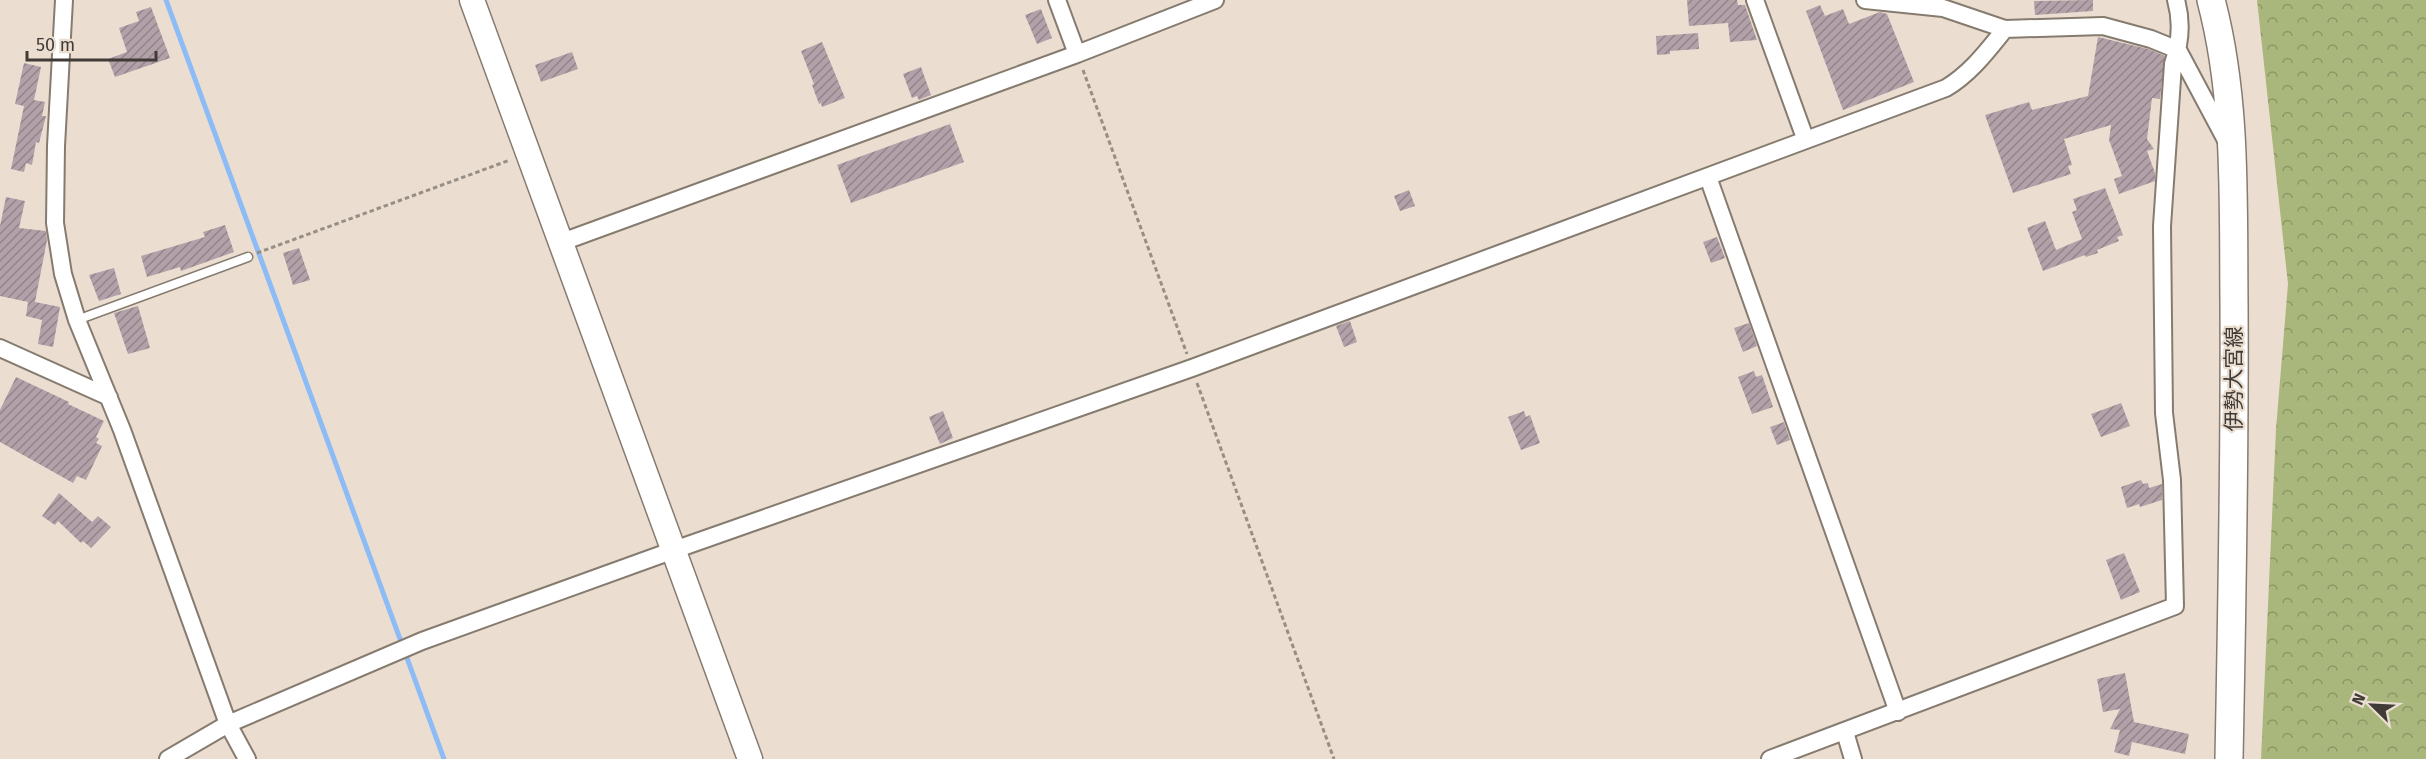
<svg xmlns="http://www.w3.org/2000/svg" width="2426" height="759" font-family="'Fira Sans','Noto Sans JP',sans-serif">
	<defs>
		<pattern id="forest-crowns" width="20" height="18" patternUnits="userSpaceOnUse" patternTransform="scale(1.5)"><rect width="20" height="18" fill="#aab77c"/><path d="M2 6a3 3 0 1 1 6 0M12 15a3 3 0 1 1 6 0" fill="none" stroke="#8c9666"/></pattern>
		<pattern id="building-hatch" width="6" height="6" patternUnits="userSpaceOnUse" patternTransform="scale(1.5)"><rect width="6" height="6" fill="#b2a1a9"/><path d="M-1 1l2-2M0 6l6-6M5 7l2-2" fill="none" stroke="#92848a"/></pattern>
	</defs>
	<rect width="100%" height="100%" fill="#ebded1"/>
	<path fill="url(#forest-crowns)" d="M2257,0H2426V759H2261L2276,429L2288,284Z"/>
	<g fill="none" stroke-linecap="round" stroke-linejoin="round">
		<path stroke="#8dbbf6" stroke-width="5" d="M166,0L444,759"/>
	</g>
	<path fill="url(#building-hatch)" d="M1687,0H1737L1738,5H1745L1757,40L1730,42L1728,23L1689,26Z
		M2093,0V11L2035,15L2034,1Z
		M1820,5L1825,16L1843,9L1849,24L1880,12L1887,14L1914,82L1843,110L1806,11Z
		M151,7L170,58L115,77L108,59L127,52L119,28L139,21L136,12Z
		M1041,9L1052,38L1037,44L1025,15Z
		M1698,33L1699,49L1670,51V54L1657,55L1656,36Z
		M2098,37L2148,49L2165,56L2160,99L2152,98L2147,139L2154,149L2147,151L2155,173V181L2119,194L2114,179L2122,176L2109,140L2111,125L2064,139L2072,165L2068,166L2071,174L2013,193L1985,115L2029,102L2032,110L2088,96Z
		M822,42L845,98L822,107L821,103L819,104L812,85L814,84L801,51Z
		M572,52L578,69L541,82L535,65Z
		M24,63L41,67L34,100L45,102L42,116H46L39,143L36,142L32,165L26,163L24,172L11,169L24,106L15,104Z
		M921,67L931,95L919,100L917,96L912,98L903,74Z
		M950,124L964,162L851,203L837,165Z
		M2105,188L2123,235L2117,237L2119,241L2097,250L2098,253L2086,257L2085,255L2043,271L2027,228L2045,221L2056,250L2082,239L2072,212L2077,210L2073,199Z
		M1409,190L1415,206L1400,211L1394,196Z
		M6,197L25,201L19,228L46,231L47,240L35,302L60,307L53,347L38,344L42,320L26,316L28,302L0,296V226Z
		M225,225L234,252L181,271L180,267L147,277L141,256L205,237L203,232Z
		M1717,237L1725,258L1711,263L1703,242Z
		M299,248L310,280L293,285L283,253Z
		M114,268L121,294L99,301L89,275Z
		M138,306L150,348L128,354L114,313Z
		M1350,321L1357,342L1344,347L1336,326Z
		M1749,323L1757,346L1743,352L1734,328Z
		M1754,371L1756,377L1762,375L1773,407L1752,414L1738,377Z
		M16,377L69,402L68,404L104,421L96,437L99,439L96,443L102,446L86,480L77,476L73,483L0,442V410Z
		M2121,403L2130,426L2101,437L2091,414Z
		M943,411L953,438L940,444L929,417Z
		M1524,411L1526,417L1530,415L1540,443L1521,450L1508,417Z
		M1784,422L1790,440L1777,445L1770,427Z
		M2141,480L2143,484L2148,483L2149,488L2162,484V500L2140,507L2139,504L2127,508L2121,487Z
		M59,493L92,522L98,516L111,527L91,548L83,541L81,543L58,521L55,525L42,516Z
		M2124,553L2140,592L2121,600L2106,560Z
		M2125,673L2134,722L2189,734L2185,754L2132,742L2129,756L2114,752L2120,730L2110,729L2120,709L2103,712L2097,679Z"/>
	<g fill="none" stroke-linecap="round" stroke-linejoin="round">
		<g stroke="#867b6f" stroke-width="11">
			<path id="lane" d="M77,320L248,257"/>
		</g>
		<g stroke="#867b6f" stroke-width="20">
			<path id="street" d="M64,0L56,146L55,223L63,274L77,320L122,430L228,724L247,759
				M1057,0L1077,54
				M1755,0L1805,138
				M1865,0L1943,8L2005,29L2103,26L2151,39L2178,50L2227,142
				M1708,177L1898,712
				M562,242L1077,54L1215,0
				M0,348L109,397
				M1845,732L1853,759
				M168,759L228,724L422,641L674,550L1192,368L1946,88C1971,73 1987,51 2005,29
				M1770,759L2175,606L2172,480L2164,413L2162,226L2173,64C2180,44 2182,21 2176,0"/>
		</g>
		<g stroke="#867b6f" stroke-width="27">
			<path id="secondary" d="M472,0L750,759"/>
		</g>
		<g stroke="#867b6f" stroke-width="30">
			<path id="primary" d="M2211,0C2237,98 2233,201 2234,302C2235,454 2232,606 2229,759"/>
		</g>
		<path stroke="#978e85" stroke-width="3" stroke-dasharray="4.5 3" stroke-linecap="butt" d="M1083,70L1187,354
			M257,253L510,160
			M1197,383L1334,759"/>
		<use href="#lane" stroke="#fff" stroke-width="8"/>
		<use href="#street" stroke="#fff" stroke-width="16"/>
		<use href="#secondary" stroke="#fff" stroke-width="24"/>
		<use href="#primary" stroke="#fff" stroke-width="27"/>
	</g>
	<g text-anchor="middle" stroke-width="4.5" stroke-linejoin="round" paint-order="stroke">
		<g font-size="21" fill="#403b36" stroke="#ebded1">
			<text transform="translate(2234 379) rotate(-90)" y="7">伊勢大宮線</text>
		</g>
	</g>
	<g transform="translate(2372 705) rotate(294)" stroke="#ebded1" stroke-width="4.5" paint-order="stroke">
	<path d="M0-4.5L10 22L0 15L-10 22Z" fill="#403b36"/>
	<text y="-9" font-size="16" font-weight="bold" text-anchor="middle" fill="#403b36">N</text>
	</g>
	<path d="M27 51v9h129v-9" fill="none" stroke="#403b36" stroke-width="3"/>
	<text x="36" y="51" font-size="18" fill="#403b36" stroke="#ebded1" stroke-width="4.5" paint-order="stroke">50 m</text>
</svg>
